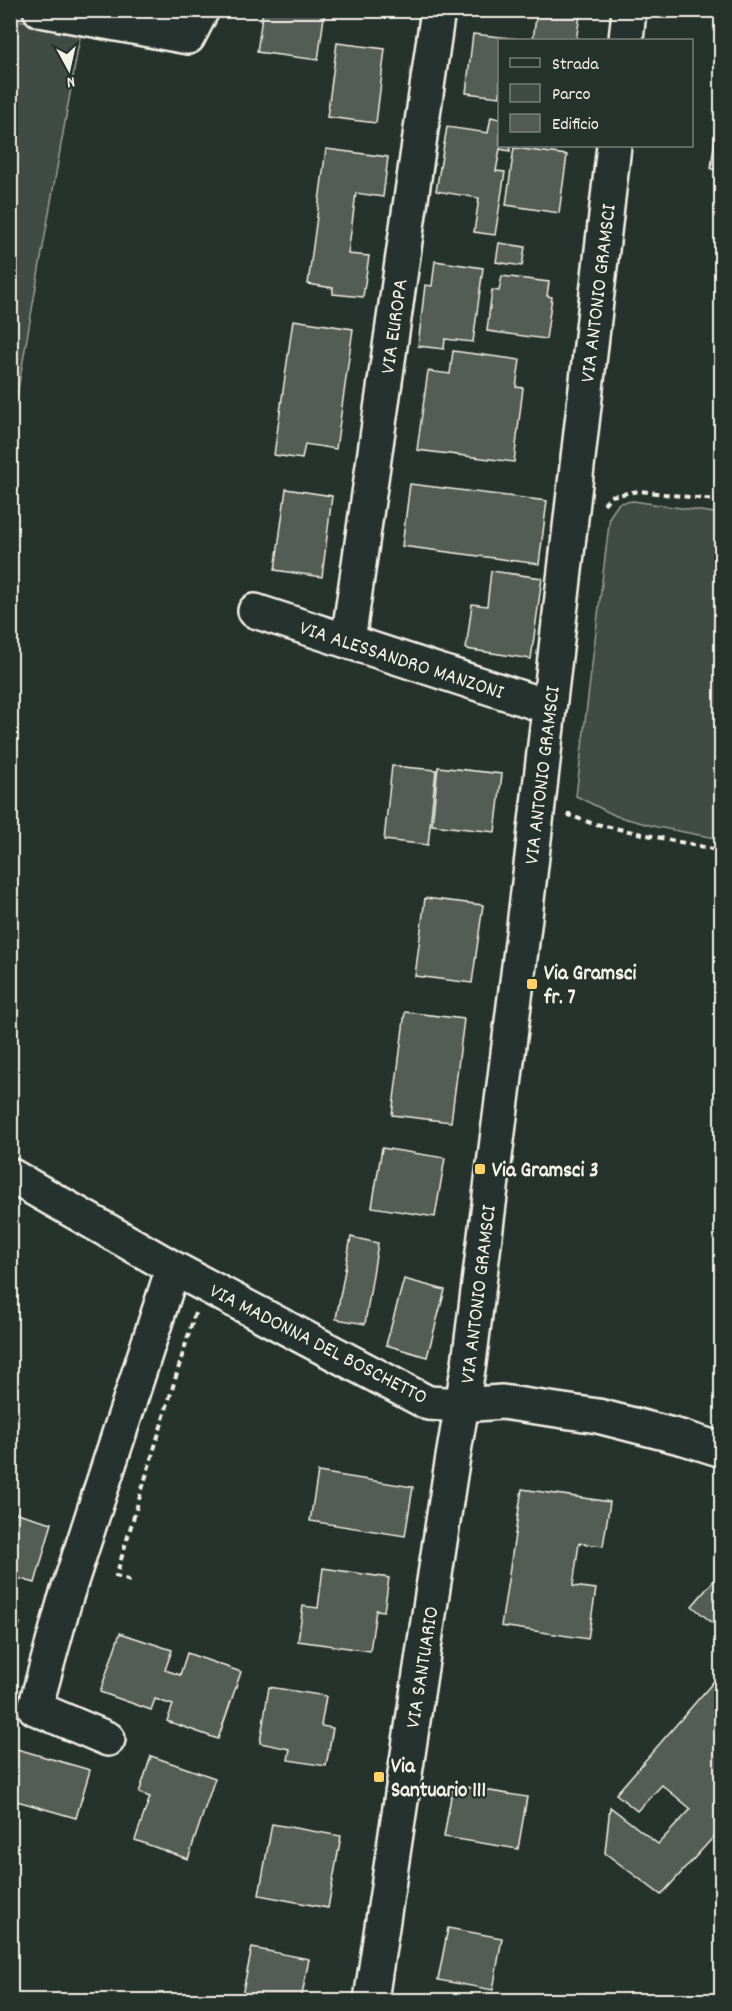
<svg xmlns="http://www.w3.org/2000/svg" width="732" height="2011" font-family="Dekko,sans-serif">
	<rect width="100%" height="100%" fill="#26332d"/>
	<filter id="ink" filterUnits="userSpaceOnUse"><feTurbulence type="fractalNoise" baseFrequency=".0167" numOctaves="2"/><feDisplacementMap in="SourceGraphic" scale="12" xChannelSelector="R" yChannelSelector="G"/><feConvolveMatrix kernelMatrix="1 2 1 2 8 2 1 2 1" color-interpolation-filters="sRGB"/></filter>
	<g filter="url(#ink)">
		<path fill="#414b45" stroke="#9a9e96" stroke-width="1.5" d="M11,19L81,31L11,429Z
			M633,501L721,514V839L657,827L616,816L576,796L610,516L619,503Z"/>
		<path fill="#525c55" stroke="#f4f1e8" stroke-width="1.5" d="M263,10H325L318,60L257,52Z
			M537,10H581L576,40H533Z
			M473,34L529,40H500V97L466,93Z
			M337,43L385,49L376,123L327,117Z
			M719,104H722V171L711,169Z
			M491,117L500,119V146H510V151L500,149L496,171L505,172L495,235L474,232L479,198L436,191L447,127L488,133Z
			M514,148L567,155L559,213L506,205Z
			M326,149L388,157L383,197L356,193L348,254L369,256L363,297L333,294V288L308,284Z
			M499,243L525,247L522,266L496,262Z
			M435,261L483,268L473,342L445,339L444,349L418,346L425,285L432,286Z
			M502,276L549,282L547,296L552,297L546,339L487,331L492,290L499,291Z
			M293,320L353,329L336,449L305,444L302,459L274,455Z
			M453,351L520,360L516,387L523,388L514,462L417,450L428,371L450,374Z
			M410,484L547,501L539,564L402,546Z
			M286,489L332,496L322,577L275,570Z
			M491,571L542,578L531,659L466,649L472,604L487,606Z
			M392,766L436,770L428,845L384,840Z
			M438,767L502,774L495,832L432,825Z
			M425,898L483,905L472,983L415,976Z
			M405,1012L464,1019L451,1122L392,1115Z
			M382,1148L445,1158L435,1217L372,1207Z
			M351,1237L378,1243L365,1324L336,1319Z
			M404,1279L445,1290L427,1357L386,1345Z
			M318,1472L413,1487L405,1536L310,1521Z
			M522,1489L610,1502L603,1546L579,1543L573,1586L596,1589L588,1639L501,1626Z
			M10,1511L52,1523L35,1583L10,1576Z
			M323,1568L389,1578L384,1611L376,1610L370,1651L298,1641L303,1606L318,1608Z
			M722,1571V1631L692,1606Z
			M10,1620L20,1623L10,1654Z
			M120,1633L172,1650L165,1670L180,1675L187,1653L241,1672L218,1739L167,1721L173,1705L155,1699L151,1710L100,1692Z
			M722,1672V1835L718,1832L661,1895L605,1853L610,1807L658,1844L691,1809L662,1785L637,1811L616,1794Z
			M269,1687L326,1696L321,1726L333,1728L326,1766L288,1760L290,1749L260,1743Z
			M10,1747L90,1770L76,1818L10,1799Z
			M151,1756L215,1778L188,1859L135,1840L150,1797L139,1793Z
			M453,1785L527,1797L518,1849L444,1837Z
			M272,1824L341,1836L328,1908L259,1895Z
			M448,1928L502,1938L493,1990L438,1980Z
			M252,1948L309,1959L301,2000H241Z"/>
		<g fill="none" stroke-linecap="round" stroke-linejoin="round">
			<g stroke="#f4f1e8" stroke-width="38">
				<path id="minor" d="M40,10L188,37L202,10
					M255,611L549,707
					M348,641L438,10
					M10,1175L173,1268L428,1403L462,1405L502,1402L598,1416L684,1438L722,1450
					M108,1739L35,1708L64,1603L173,1268"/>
			</g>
			<g stroke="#f4f1e8" stroke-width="38">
				<path id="tertiary" d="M626,40L629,10
					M371,2000L450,1475L469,1363L524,926L614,146"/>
			</g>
			<path stroke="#f4f1e8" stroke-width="4" stroke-dasharray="6 4.5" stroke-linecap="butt" d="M604,504L611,496L639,491L722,501
				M569,812V815L591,823L722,851
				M130,1581L116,1576L195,1313"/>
			<use href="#minor" stroke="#26332d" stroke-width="33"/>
			<use href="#tertiary" stroke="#26332d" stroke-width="33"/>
		</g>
	</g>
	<g fill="#ffd166" stroke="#26332d" stroke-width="2">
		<rect x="526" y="978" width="12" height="12" rx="3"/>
		<rect x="474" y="1163" width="12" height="12" rx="3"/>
		<rect x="373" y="1771" width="12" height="12" rx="3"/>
	</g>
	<g text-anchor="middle" stroke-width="4.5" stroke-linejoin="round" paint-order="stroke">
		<g font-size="21" fill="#f4f1e8" stroke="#26332d">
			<text transform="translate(597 293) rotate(-83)" y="7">VIA ANTONIO GRAMSCI</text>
			<text transform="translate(393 326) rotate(-82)" y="7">VIA EUROPA</text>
			<text transform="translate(402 659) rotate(18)" y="7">VIA ALESSANDRO MANZONI</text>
			<text transform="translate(541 775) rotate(-83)" y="7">VIA ANTONIO GRAMSCI</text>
			<text transform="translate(477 1294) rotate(-83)" y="7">VIA ANTONIO GRAMSCI</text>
			<text transform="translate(319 1343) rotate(27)" y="7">VIA MADONNA DEL BOSCHETTO</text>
			<text transform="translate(421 1667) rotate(-81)" y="7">VIA SANTUARIO</text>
		</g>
		<g font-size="21" font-weight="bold" fill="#f4f1e8" stroke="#26332d" text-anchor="start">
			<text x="544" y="979">Via Gramsci<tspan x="544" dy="24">fr. 7</tspan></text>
			<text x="492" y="1176">Via Gramsci 3</text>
			<text x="391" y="1772">Via<tspan x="391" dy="24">Santuario 111</tspan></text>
		</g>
	</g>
	<rect width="732" height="2011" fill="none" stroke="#26332d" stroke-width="36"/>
	<rect x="18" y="18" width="696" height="1975" fill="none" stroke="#f4f1e8" stroke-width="2" filter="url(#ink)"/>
	<rect x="498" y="39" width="195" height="108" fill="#26332d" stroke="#787f78" stroke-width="1.5"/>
	<rect x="510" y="58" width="30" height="9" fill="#26332d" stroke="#787f78" stroke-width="1.5"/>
	<text x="552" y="69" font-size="18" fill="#f4f1e8">Strada</text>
	<rect x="510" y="84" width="30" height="18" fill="#414b45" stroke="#787f78" stroke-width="1.5"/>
	<text x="552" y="99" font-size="18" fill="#f4f1e8">Parco</text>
	<rect x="510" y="114" width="30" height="18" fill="#525c55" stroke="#787f78" stroke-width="1.5"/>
	<text x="552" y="129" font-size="18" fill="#f4f1e8">Edificio</text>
	<g transform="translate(69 69) rotate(172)" stroke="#26332d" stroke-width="4.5" paint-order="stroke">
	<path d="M0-4.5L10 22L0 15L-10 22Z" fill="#f4f1e8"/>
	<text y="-9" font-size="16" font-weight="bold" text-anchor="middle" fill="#f4f1e8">N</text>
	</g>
</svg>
